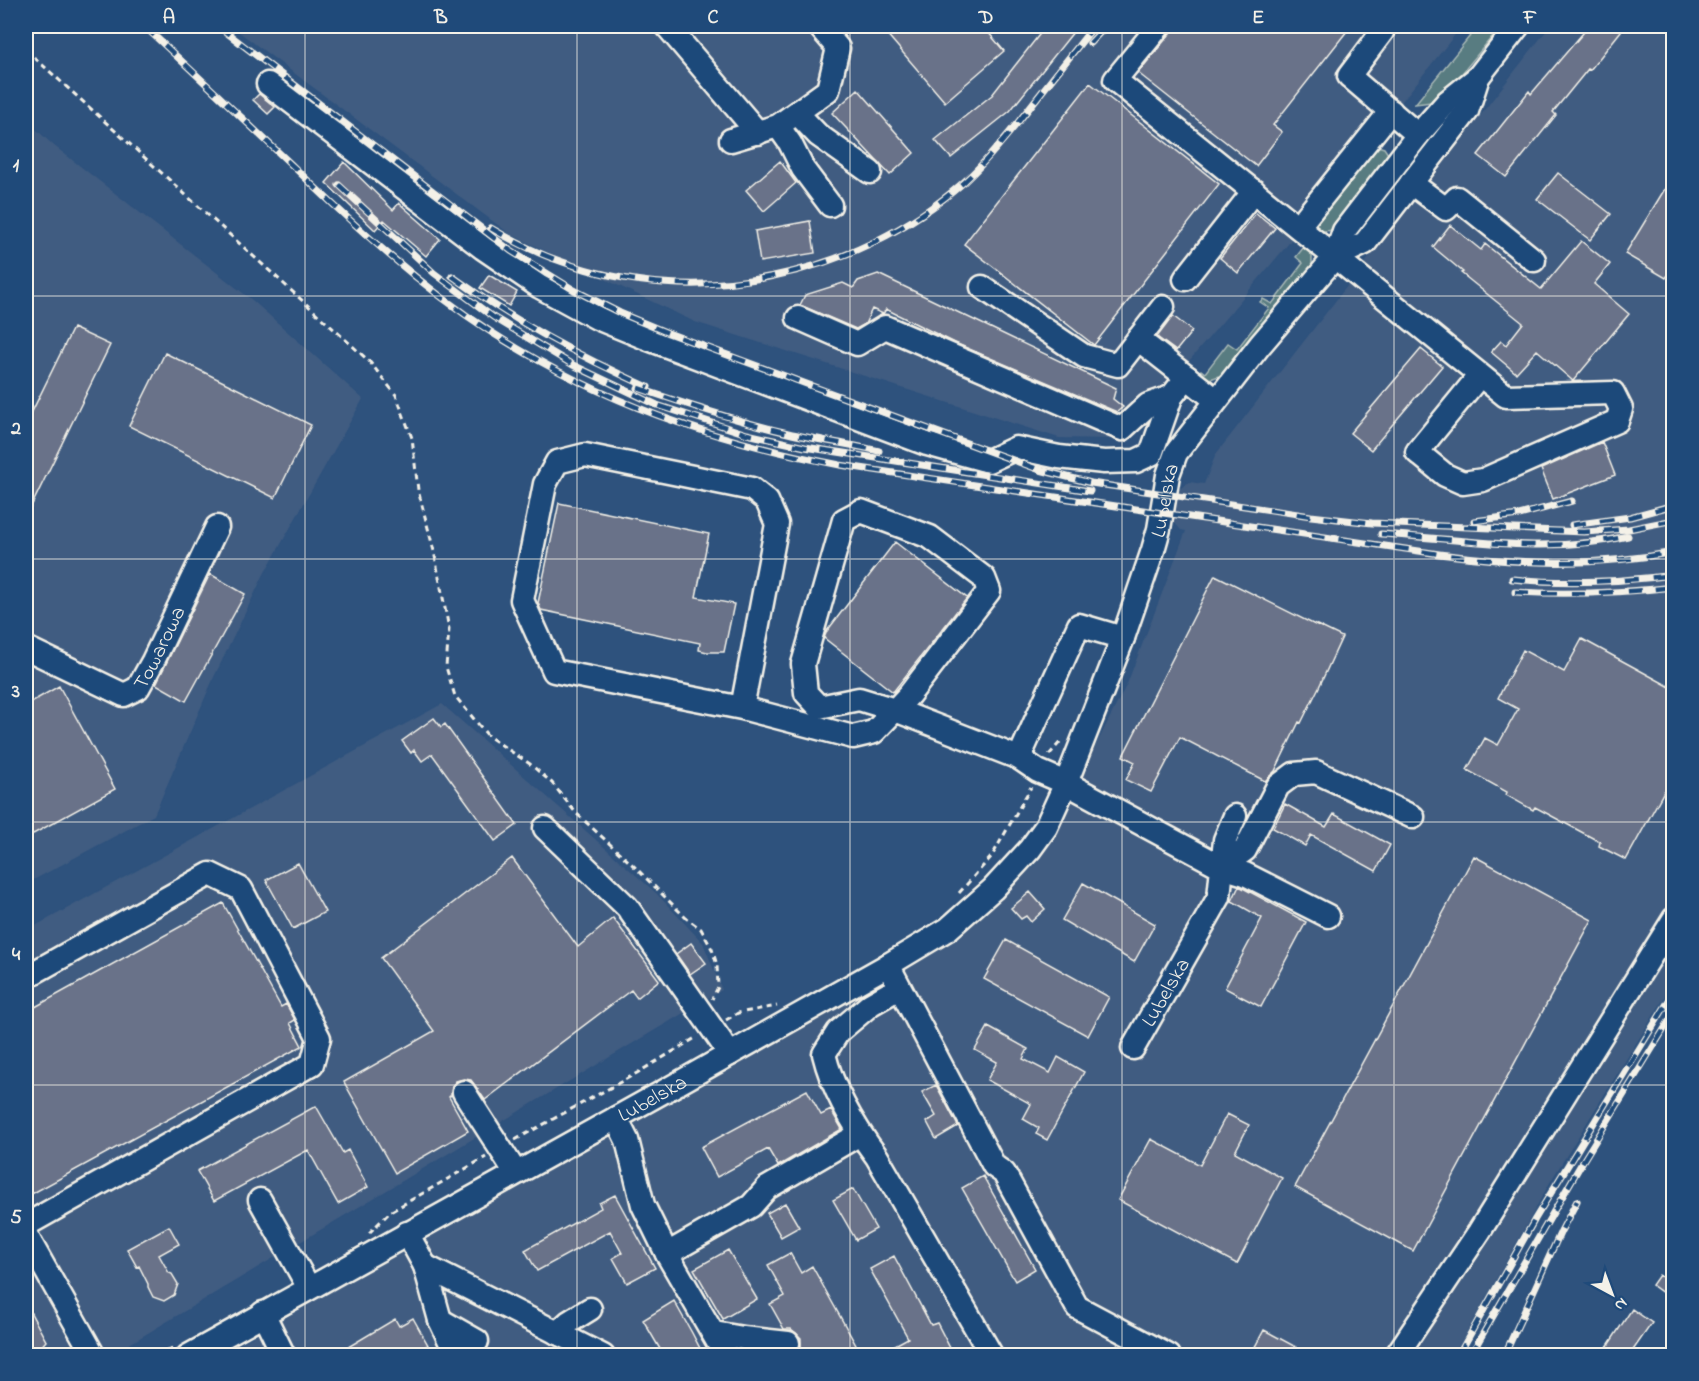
<svg xmlns="http://www.w3.org/2000/svg" width="1699" height="1381" font-family="'Indie Flower',sans-serif">
	<rect width="100%" height="100%" fill="#2e527d"/>
	<filter id="ink" filterUnits="userSpaceOnUse"><feTurbulence type="fractalNoise" baseFrequency=".0167" numOctaves="2"/><feDisplacementMap in="SourceGraphic" scale="12" xChannelSelector="R" yChannelSelector="G"/><feConvolveMatrix kernelMatrix="1 2 1 2 8 2 1 2 1" color-interpolation-filters="sRGB"/></filter>
	<g filter="url(#ink)">
		<path fill="#405c81" d="M231,26H1462L1284,249L1155,401L1141,421L1135,435L1116,439L1059,438L695,322L510,234Z
			M1550,26H1673V898L1387,1355L219,1356L953,937L1035,865L1127,684L1186,531L1181,530L1173,521L1178,490L1189,482L1204,484L1216,454Z
			M26,120L53,145L252,300L363,399L264,574L214,677L154,815L26,884Z
			M442,704L656,893L703,943L722,990L111,1355L26,1356V931Z
			M1673,927V984L1552,1179L1454,1355L1401,1356Z"/>
		<path fill="#587c81" stroke="#a6b6b4" stroke-width="1.5" d="M1478,26H1501L1439,101L1415,104Z
			M1374,145L1384,148L1390,157L1337,230L1322,231L1315,227L1314,217Z
			M1304,247L1312,253V267L1226,373C1216,377 1207,383 1197,375L1201,370L1205,373L1228,343L1237,349L1269,308L1260,302L1263,299L1272,304L1303,263L1296,257Z"/>
		<path fill="#697289" stroke="#f4f1e8" stroke-width="1.5" d="M880,26H983L1004,51L945,102Z
			M1046,26H1078L1010,111L951,158L935,140L992,95Z
			M1173,26H1351L1273,125L1282,132L1256,166L1138,73L1169,35Z
			M1589,26H1625L1590,70L1588,69L1553,112L1556,115L1506,177L1478,155L1529,91L1531,94Z
			M1090,83L1219,184L1094,345L964,244Z
			M858,89L914,153L890,175L832,113Z
			M259,94L275,107L268,114L253,100Z
			M780,161L796,183L764,211L746,190Z
			M344,162L393,210L399,203L440,239L426,256L384,220L375,230L326,183Z
			M1558,173L1611,214L1590,240L1537,199Z
			M1674,174V266L1666,278L1625,254Z
			M1256,213L1275,228L1238,273L1220,258Z
			M810,221L815,253L760,262L755,231Z
			M1450,225L1481,250L1485,244L1541,289L1581,241L1610,264L1594,284L1629,314L1573,381L1537,350L1516,373L1491,352L1501,341L1506,345L1523,323L1461,273L1463,272L1433,247Z
			M878,274L1116,388L1113,399L1123,407L1117,412L955,343L886,309L883,314L872,309L865,324L856,329L800,305L805,295L843,283L853,288L858,281Z
			M489,275L517,292L509,306L480,288Z
			M1173,316L1192,331L1176,351L1157,337Z
			M73,328L110,345L26,517V424Z
			M1421,349L1442,366L1371,450L1350,433Z
			M165,353L311,425L275,498L129,426Z
			M1602,442L1615,475L1553,499L1541,469Z
			M559,503L709,534L696,597L734,604L724,652H707L699,650L700,643L541,610L538,603Z
			M895,542L967,598L893,692L824,638L827,631Z
			M210,574L245,594L186,701L156,684Z
			M1215,575L1317,626V625L1342,637L1319,687L1301,723L1299,722L1275,771L1265,781L1180,737L1151,792L1126,780L1135,762L1123,756Z
			M1582,639L1674,689V773L1626,860L1599,846L1600,842L1535,807L1533,810L1506,795L1507,792L1467,770L1485,738L1498,745L1518,709L1498,698L1523,650L1564,672Z
			M59,686L115,789L26,838V705Z
			M434,718L441,727L445,724L517,825L495,841L432,754L422,761L414,750L411,753L402,741Z
			M1285,804L1326,827L1334,814L1390,845L1376,871L1311,835L1305,846L1273,828Z
			M1474,856L1592,920L1413,1251L1295,1187Z
			M512,858L578,947L613,918L659,980L637,998L631,990L485,1100L471,1080L464,1079L456,1081L452,1086L451,1095L449,1097L468,1131L395,1173L344,1082L434,1031L381,958Z
			M298,863L325,912L293,929L266,880Z
			M1083,883L1155,924L1134,962L1062,920Z
			M1239,886L1306,922L1261,1007L1225,988L1262,918L1232,901Z
			M1030,892L1045,909L1031,922L1026,916L1021,919L1011,908Z
			M223,903L281,1007L286,1004L295,1020L290,1023L302,1046L26,1197V1012Z
			M1006,940L1109,997L1088,1036L984,979Z
			M691,943L706,963L690,974L676,954Z
			M988,1027L1028,1049L1023,1059L1050,1073L1058,1057L1084,1072L1047,1140L1036,1134L1039,1128L1023,1119L1031,1104L987,1080L997,1062L975,1050Z
			M936,1085L958,1126L936,1139L927,1122L936,1116L922,1092Z
			M807,1090L821,1115L831,1110L842,1129L778,1166L768,1149L717,1177L701,1147Z
			M316,1106L343,1153L348,1150L368,1187L338,1204L308,1150L214,1201L197,1171Z
			M1227,1114L1249,1125L1235,1152L1282,1178L1237,1264L1118,1200L1151,1139L1200,1165Z
			M983,1176L1035,1269L1015,1281L962,1188Z
			M853,1189L876,1229L856,1240L833,1200Z
			M615,1195L655,1268L627,1283L613,1258L622,1253L610,1231L537,1271L525,1250L601,1208L599,1203Z
			M785,1203L799,1227L781,1237L767,1213Z
			M169,1226L179,1244L159,1255L169,1273L172,1274L178,1284L174,1295L164,1301L153,1297L148,1287V1284L139,1266L137,1267L127,1249Z
			M728,1250L757,1299L723,1319L694,1269Z
			M790,1253L801,1273L812,1266L862,1356H806L801,1346V1338L796,1333L791,1329H784L770,1304L785,1296L768,1265Z
			M894,1256L931,1325L937,1323L951,1350L940,1356H875L908,1338L870,1269Z
			M1659,1275L1674,1286V1301L1652,1285Z
			M674,1301L692,1333L704,1356H664L643,1320Z
			M26,1304L46,1341L33,1356H26Z
			M1632,1309L1652,1323L1629,1356H1601Z
			M413,1318L428,1345L409,1356H333L395,1319L399,1326Z
			M1264,1330L1296,1347L1292,1356H1250Z"/>
		<g fill="none" stroke-linecap="round" stroke-linejoin="round">
			<g stroke="#f4f1e8" stroke-width="27">
				<g id="minor">
					<path d="M667,26L758,133"/>
					<path d="M1159,26L1115,80L1335,257L1506,396L1613,393L1621,409L1617,421L1483,480L1463,483L1445,475L1417,452L1480,375"/>
					<path d="M1384,26L1382,32L1349,76L1418,135"/>
					<path d="M268,84L483,248L540,287L597,318L646,338L927,444L988,461L1016,448L1059,457L1104,462L1136,461L1151,454L1171,397L1187,377"/>
					<path d="M797,113L818,135L870,172"/>
					<path d="M778,126L790,143L803,169L830,205"/>
					<path d="M731,140L778,126L828,90L838,48L819,26"/>
					<path d="M1411,183L1446,209L1457,198L1534,260"/>
					<path d="M1298,227L1391,111"/>
					<path d="M1335,257L1365,243L1467,111L1478,77"/>
					<path d="M1185,279L1254,191"/>
					<path d="M982,287L1084,356L1118,365L1163,307"/>
					<path d="M798,318L857,344L885,327L1122,429L1148,405L1171,397"/>
					<path d="M1138,339L1216,400"/>
					<path d="M861,511L930,537L984,578L989,591L909,695L895,710L859,699L819,707L806,693L803,664L844,520Z"/>
					<path id="s1" d="M26,648L124,695L138,688L153,661L217,527"/>
					<path d="M742,708L554,671L522,600L545,484L557,462L585,455L752,489L767,501L777,524L742,708L853,737L874,732L895,710L1019,758L1038,771L1066,783L1222,867L1219,897L1133,1048"/>
					<path d="M1019,758L1079,625L1123,638"/>
					<path d="M1235,816L1225,840L1222,867L1245,850L1278,786L1294,774L1316,772L1413,817"/>
					<path d="M545,828L627,907L730,1054"/>
					<path d="M1222,867L1245,874L1328,916"/>
					<path d="M888,965L994,1166L1004,1173L1077,1307L1169,1356"/>
					<path d="M26,977L210,874L241,889L319,1038L312,1064L26,1225"/>
					<path d="M899,988L871,1004L838,1032L824,1054C833,1091 854,1126 877,1157L992,1356"/>
					<path d="M464,1092L516,1173"/>
					<path d="M616,1118L627,1140L643,1205L667,1254L726,1356"/>
					<path d="M260,1200L309,1288"/>
					<path d="M407,1233L425,1266L440,1320L457,1356"/>
					<path d="M26,1235L94,1356"/>
					<path d="M667,1254L751,1206L767,1188L860,1134"/>
					<path d="M425,1266L603,1356"/>
					<path d="M263,1313L284,1356"/>
					<path d="M440,1320L477,1341"/>
					<path d="M557,1333L569,1322L590,1309"/>
					<path d="M714,1333L743,1338L788,1343"/>
					<path id="s2" d="M188,1356L661,1093L888,965L948,929L993,889L1030,849L1046,827L1066,783L1123,638L1153,550L1159,529L1168,475L1176,453L1260,345L1335,257L1344,231L1418,135L1448,101L1478,77L1518,26"/>
					<path d="M1396,1356L1479,1232L1674,919"/>
				</g>
			</g>
			<path stroke="#f4f1e8" stroke-width="3" stroke-dasharray="6 4.5" stroke-linecap="butt" d="M26,50L369,361L396,395L412,438L418,490L434,551L449,629L446,667L455,696L488,736L530,764L552,783L576,813L636,868L686,918L701,929L712,949L717,965L718,987L712,999
				M1049,755L1062,740
				M959,893L992,856L1031,787
				M726,1020L738,1013L777,1006
				M515,1140L637,1073L697,1037
				M369,1233L390,1212L486,1157
				M159,1356L172,1348"/>
			<use href="#minor" stroke="#1f4a7a" stroke-width="22"/>
			<g stroke="#f4f1e8" stroke-width="7">
				<path id="rail" d="M144,26C195,73 245,121 296,169C357,228 419,285 491,332C600,402 713,441 840,465L1439,554C1518,564 1596,567 1674,552
					M218,26L511,251L574,290L620,313L668,333L1040,470L1091,483L1311,516L1372,523L1584,532L1629,529L1674,520
					M1090,43L1106,26
					M339,185L434,273L493,317L573,365L657,405L747,434L805,447L1090,491
					M491,228C513,241 536,253 560,261C697,311 855,278 964,182C988,160 1009,134 1030,107C1051,80 1073,53 1094,26
					M452,276C515,322 577,355 648,387
					M638,388C688,405 737,421 788,433C818,440 849,444 879,451
					M1474,521L1519,515L1572,501
					M1572,525L1630,517L1674,505
					M1381,534C1463,539 1547,555 1628,536
					M1512,579C1566,584 1619,582 1674,575
					M1515,592C1568,595 1620,593 1674,587
					M1458,1356L1535,1219L1674,992
					M1470,1356L1583,1161L1674,1013
					M1504,1356L1561,1231L1577,1201"/>
			</g>
			<use href="#rail" stroke="#1f4a7a" stroke-width="4.5" stroke-dasharray="14" stroke-linecap="butt"/>
		</g>
	</g>
	<path fill="none" stroke="#f4f1e8" stroke-width="1.5" stroke-opacity="0.55" d="M305,26V1356M577,26V1356M850,26V1356M1122,26V1356M1394,26V1356M26,296H1674M26,559H1674M26,822H1674M26,1085H1674"/>
	<g text-anchor="middle" stroke-width="4.5" stroke-linejoin="round" paint-order="stroke">
		<g font-size="21" fill="#f4f1e8" stroke="#1f4a7a">
			<text dy="7" stroke="none"><textPath href="#s2" startOffset="1362">Lubelska</textPath></text>
			<text dy="7" stroke="none"><textPath href="#s1" startOffset="170">Towarowa</textPath></text>
			<text transform="translate(1165 992) rotate(-60)" y="7">Lubelska</text>
			<text dy="7" stroke="none"><textPath href="#s2" startOffset="531">Lubelska</textPath></text>
		</g>
	</g>
	<rect width="1699" height="1381" fill="none" stroke="#1f4a7a" stroke-width="66"/>
	<g transform="translate(1612 1294) rotate(139)" stroke="#1f4a7a" stroke-width="4.5" paint-order="stroke">
	<path d="M0-4.5L10 22L0 15L-10 22Z" fill="#f4f1e8"/>
	<text y="-9" font-size="16" font-weight="bold" text-anchor="middle" fill="#f4f1e8">N</text>
	</g>
	<rect x="33" y="33" width="1633" height="1315" fill="none" stroke="#f4f1e8" stroke-width="2"/>
	<g font-size="20" text-anchor="middle" font-weight="bold" fill="#f4f1e8">
		<text x="169" y="23">A</text>
		<text x="441" y="23">B</text>
		<text x="713" y="23">C</text>
		<text x="986" y="23">D</text>
		<text x="1258" y="23">E</text>
		<text x="1530" y="23">F</text>
		<text x="16" y="171">1</text>
		<text x="16" y="434">2</text>
		<text x="16" y="697">3</text>
		<text x="16" y="960">4</text>
		<text x="16" y="1223">5</text>
	</g>
</svg>
